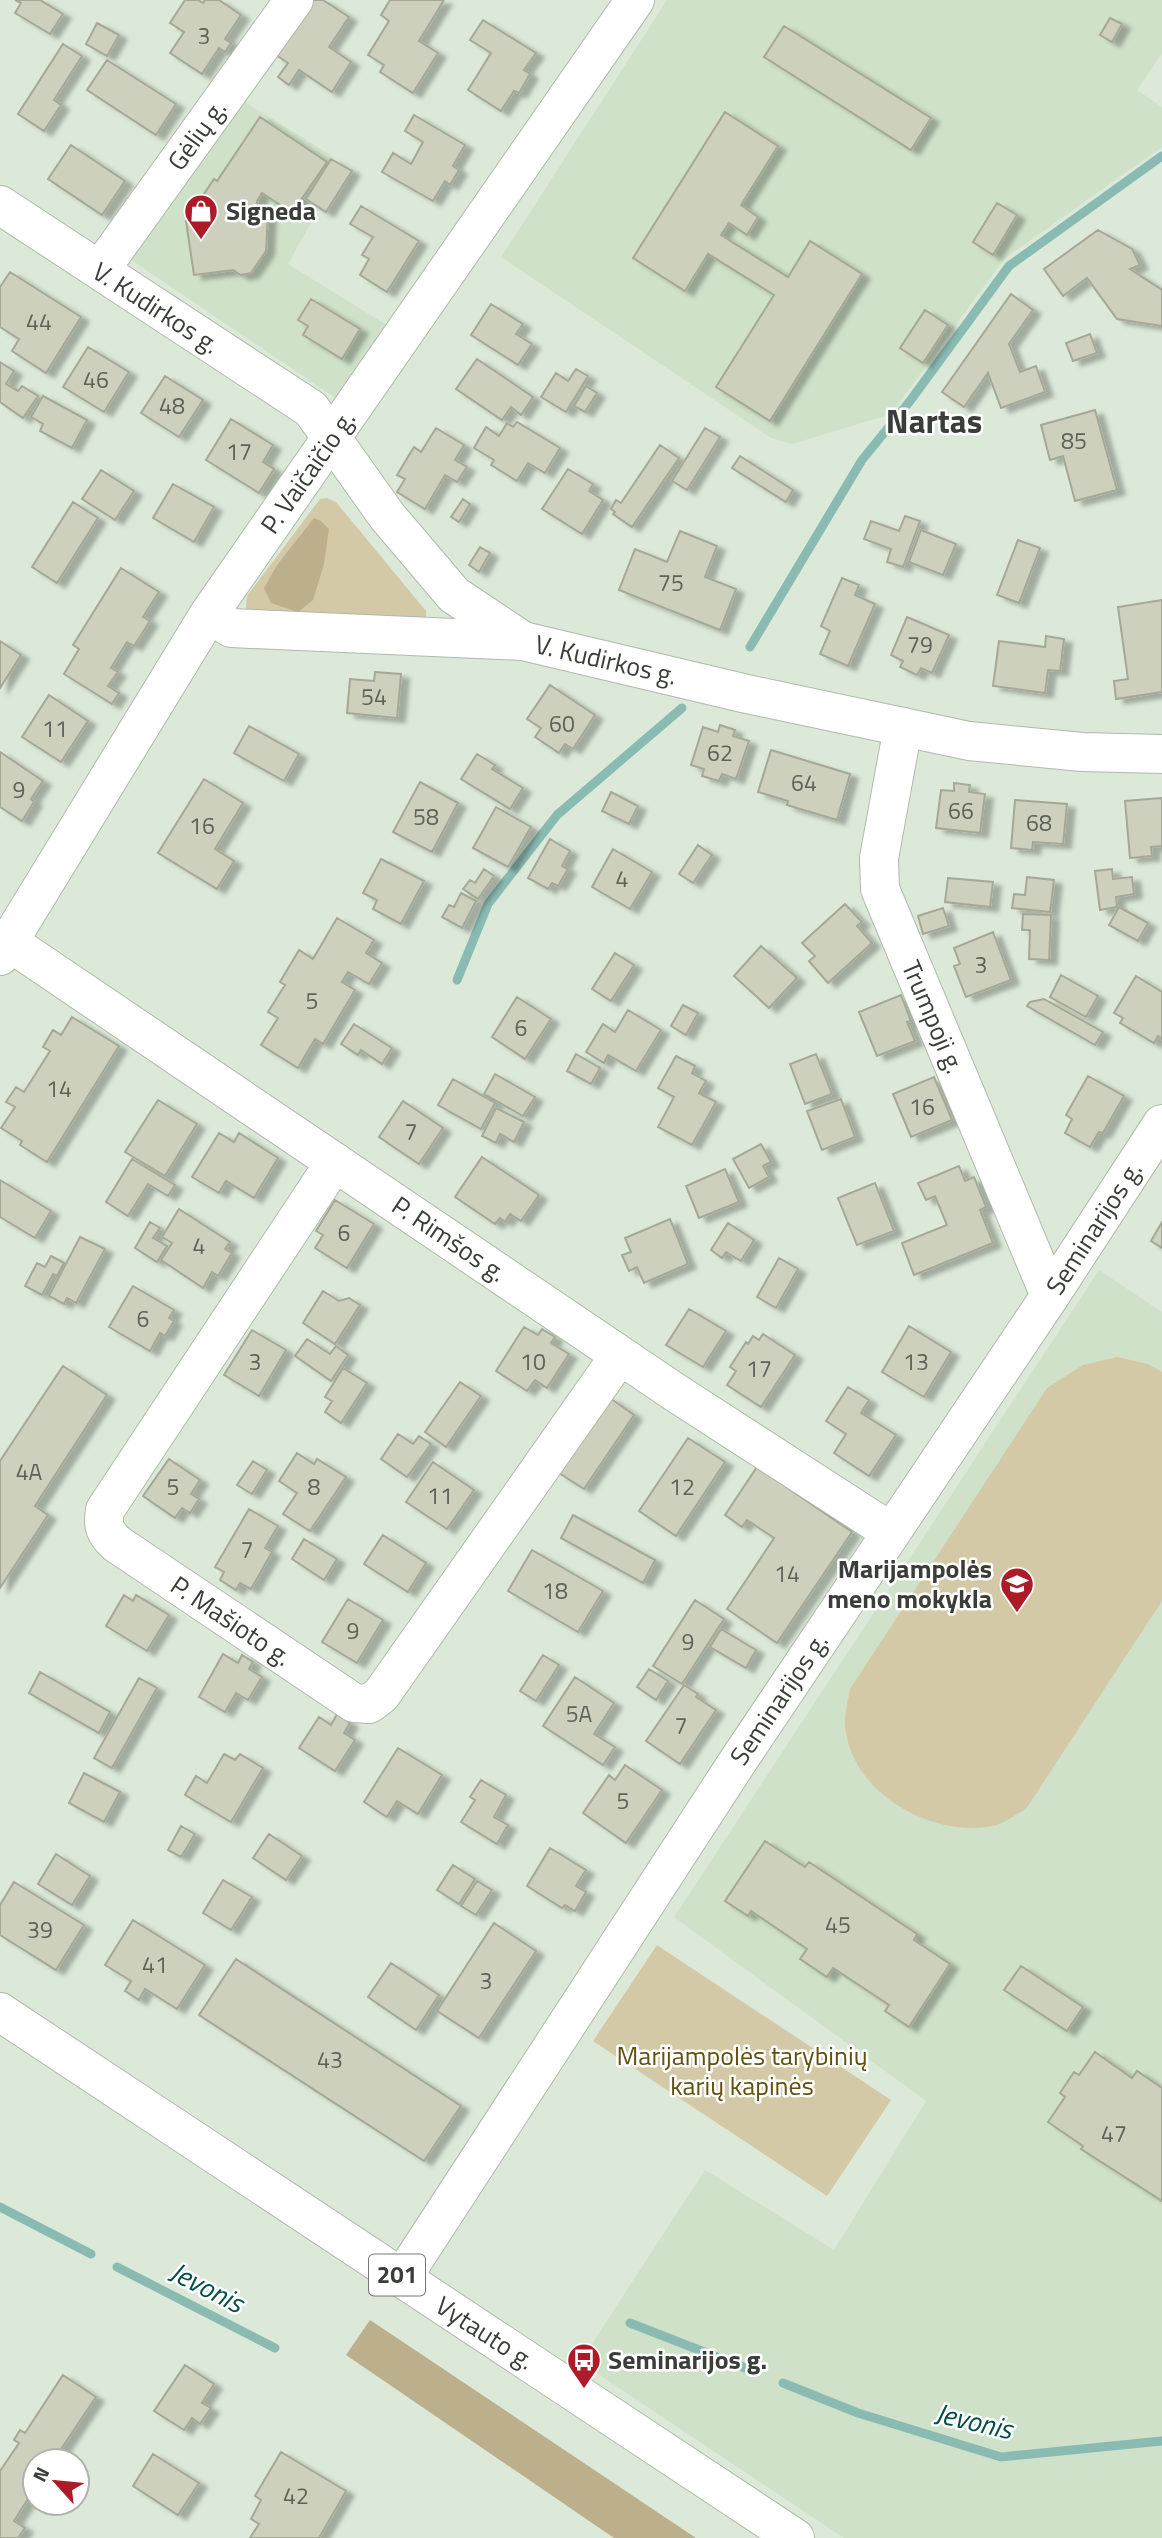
<svg xmlns="http://www.w3.org/2000/svg" width="1162" height="2538" font-family="'Titillium Web',sans-serif">
	<defs>
		<filter id="shadow"><feDropShadow dx="8" dy="4.5" stdDeviation="2" flood-color="#0004"/></filter>
	</defs>
	<rect width="100%" height="100%" fill="#dce9d8"/>
	<path fill="#cfe1c9" d="M667,0H1162V53L1137,90L1162,107V147L1004,259L891,414L792,444L771,438L501,257Z
		M237,97L332,156L304,199L318,210L288,264L390,327L340,401L121,253Z
		M1099,1270L1162,1312V2538H844L580,2362L705,2170L834,2250L926,2101L674,1917Z"/>
	<path fill="#d4c9a7" d="M327,498L336,502L426,611V619L252,614L246,608L247,596L320,499Z
		M1117,1357L1148,1364L1162,1372V1601L1026,1809C1016,1814 1004,1824 993,1826C931,1838 851,1793 845,1726C844,1715 848,1701 850,1689L1047,1388L1083,1365Z
		M657,1945L891,2100L827,2196L593,2041Z"/>
	<path fill="#bbb08b" d="M314,518L321,521L329,529L324,564L313,600L298,612L271,603L264,588L277,565Z
		M370,2320L696,2538H614L346,2355Z"/>
	<g fill="none" stroke-linecap="round" stroke-linejoin="round">
		<path stroke="#8abbb3" stroke-width="9" d="M750,647L862,460L910,401L1009,266L1162,156
			M457,980L488,904L557,815L682,708
			M0,2207L91,2254
			M117,2267L275,2348
			M630,2323L753,2371
			M783,2383L858,2413L1001,2457L1162,2441"/>
	</g>
	<path fill="#cdd0bd" stroke="#a5a896" stroke-width="2" filter="url(#shadow)" d="M15,0H40L63,14L50,34L15,13L21,3Z
		M185,0H198L203,3L205,0H219L241,15L225,39L231,43L225,52L219,48L202,74L170,53L184,32L170,23Z
		M311,0H323L349,17L329,47L351,62L332,92L299,70L289,85L278,77L288,63L276,55Z
		M390,0H444L419,41L438,53L413,93L380,72L384,65L368,55L389,21L381,15Z
		M1110,18L1122,24L1112,42L1100,35Z
		M483,20L536,53L524,70L530,74L519,93L514,91L501,111L468,90L491,53L470,40Z
		M97,23L119,35L107,56L86,44Z
		M784,26L931,118L911,150L764,57Z
		M63,44L82,56L54,100L61,105L44,131L18,114Z
		M107,60L176,104L156,135L87,90Z
		M725,112L778,146L741,205L758,217L747,235L729,223L721,235L788,277L810,241L862,274L770,421L716,387L774,295L708,254L685,291L633,258Z
		M414,115L465,145L453,166L459,170L450,185L445,181L433,201L382,172L393,153L411,164L423,142L405,131Z
		M260,117L327,162L292,213L262,193L257,201L258,211L268,213L266,251L251,273L241,275L233,270L194,275L186,221L214,179L217,181Z
		M71,145L125,181L102,215L48,179Z
		M331,159L352,171L326,212L306,199Z
		M997,203L1017,215L993,255L973,242Z
		M361,206L419,241L387,292L360,275L369,259L362,255L373,237L350,224Z
		M1098,230L1132,249L1140,265L1130,269L1162,290V326L1117,319L1087,278L1063,296L1044,269Z
		M10,272L81,317L46,373L12,351L19,339L0,327V287Z
		M1011,294L1033,310L1009,344L1020,372L1036,366L1045,392L1001,408L988,373L964,407L942,392Z
		M311,299L360,329L342,359L303,335L308,326L298,320Z
		M491,304L523,324L516,334L532,344L518,365L471,335Z
		M925,310L948,325L923,363L900,348Z
		M1090,334L1097,353L1073,361L1066,343Z
		M88,347L129,372L104,412L63,387Z
		M477,359L533,397L521,415L511,407L502,420L456,389Z
		M0,362L14,371L6,384L18,391L22,386L38,396L23,418L0,402Z
		M576,369L588,376L566,412L541,397L556,373L568,381Z
		M165,376L203,400L179,437L141,413Z
		M586,386L597,393L585,412L574,406Z
		M43,396L87,420L72,448L40,431L43,424L31,417Z
		M1095,410L1117,490L1075,501L1063,456L1050,460L1041,425Z
		M231,419L273,445L263,462L274,469L259,493L206,460Z
		M517,422L560,448L545,473L528,463L517,481L491,465L494,460L474,448L486,427L499,436L507,423L513,427Z
		M436,428L464,445L455,460L467,467L457,482L445,475L425,509L397,492L405,479L397,475L414,447L421,452Z
		M705,428L720,437L687,490L672,481Z
		M660,445L679,458L632,527L613,514L615,512L611,509L616,500L621,503Z
		M740,456L793,490L786,502L732,468Z
		M568,469L593,484L589,491L603,500L582,534L542,509Z
		M101,470L134,491L115,520L82,499Z
		M173,484L214,507L194,542L153,518Z
		M463,499L470,504L459,522L451,517Z
		M73,502L98,518L57,583L32,567Z
		M905,516L920,521L903,567L887,562L891,549L864,539L871,521L899,531Z
		M921,530L956,544L943,575L909,562Z
		M680,531L717,546L705,577L736,589L720,630L619,590L635,549L667,562Z
		M1018,540L1040,548L1019,603L997,595Z
		M480,547L490,553L479,572L469,565Z
		M121,568L159,592L143,617L150,621L134,646L127,642L111,668L118,672L108,686L119,693L112,704L64,674L79,649L73,645Z
		M842,578L859,585L855,595L875,604L848,666L820,654L830,631L821,626Z
		M1162,600V692L1116,699L1114,681L1128,679L1118,607Z
		M907,617L949,635L932,673L921,668L917,675L900,667L903,661L891,655Z
		M1046,636L1064,639L1060,671L1048,670L1045,693L993,686L999,641L1045,647Z
		M0,641L21,655L0,688Z
		M375,672L401,674L397,718L347,713L350,679L374,681Z
		M550,685L595,715L573,749L565,744L559,753L535,737L541,728L527,719Z
		M49,695L88,721L61,762L22,737Z
		M720,725L735,730L733,736L749,741L736,779L722,774L719,781L702,776L704,769L691,765L703,727L718,732Z
		M249,726L299,754L284,781L234,753Z
		M771,750L850,774L837,820L787,805L788,801L758,792Z
		M0,752L43,781L31,799L34,802L22,821L0,807Z
		M477,754L495,765L492,769L523,788L510,809L461,779Z
		M204,779L243,803L215,849L234,861L217,889L158,853Z
		M420,782L458,803L432,852L393,832Z
		M954,783L970,785L969,792L985,794L980,833L936,828L941,790L954,791Z
		M611,792L638,806L629,824L602,811Z
		M1162,798V846L1151,847L1152,856L1130,858L1125,801Z
		M1015,800L1067,804L1063,844L1033,842L1032,850L1011,848Z
		M496,807L531,827L508,867L473,848Z
		M550,839L570,851L562,866L568,869L558,886L552,883L548,889L528,878Z
		M698,845L712,855L693,883L679,874Z
		M613,849L652,872L630,909L592,887Z
		M381,859L424,881L401,924L373,909L377,900L363,893Z
		M484,869L494,876L478,899L463,889L470,880L475,883Z
		M1112,869L1113,879L1132,877L1134,894L1116,897L1117,907L1100,910L1095,871Z
		M1027,877L1054,880L1050,912L1012,908L1014,894L1025,895Z
		M948,878L993,882L990,907L945,902Z
		M461,893L476,901L462,928L442,917L449,905L454,907Z
		M845,904L862,922L857,926L872,943L828,983L809,961L815,956L802,943Z
		M1119,907L1148,923L1138,941L1109,925Z
		M943,908L949,926L923,934L918,916Z
		M1023,914L1051,915L1049,960L1029,959L1030,930H1022Z
		M337,918L374,940L366,953L382,963L369,984L348,972L342,982L355,990L323,1044L315,1039L298,1068L261,1045L278,1018L268,1012L285,985L280,982L299,950L313,959Z
		M993,932L1011,980L966,997L954,966L960,964L954,948Z
		M761,946L797,978L769,1008L734,976Z
		M615,953L634,965L611,1001L592,989Z
		M1061,975L1098,996L1086,1017L1050,997Z
		M1136,976L1162,992V1039L1158,1036L1154,1043L1120,1023L1123,1018L1114,1013Z
		M901,995L911,1021L907,1022L915,1041L877,1056L859,1012Z
		M517,997L551,1019L525,1059L492,1037Z
		M1044,999L1103,1032L1095,1045L1027,1006L1030,1002Z
		M683,1005L698,1013L686,1035L671,1026Z
		M628,1010L661,1030L636,1071L608,1055L604,1063L586,1052L603,1024L615,1032Z
		M72,1017L119,1046L47,1162L20,1145L22,1141L1,1128L15,1107L6,1102L16,1087L24,1092L50,1051L43,1047L53,1030L61,1035Z
		M354,1024L392,1048L382,1064L361,1050L358,1055L341,1044Z
		M576,1054L600,1068L591,1084L567,1071Z
		M816,1054L832,1094L805,1104L790,1064Z
		M676,1056L695,1066L692,1073L706,1081L699,1093L716,1102L692,1145L658,1127L674,1097L658,1088Z
		M495,1074L535,1097L523,1116L484,1094Z
		M1088,1076L1124,1096L1103,1133L1099,1132L1090,1147L1065,1133L1072,1119L1066,1115Z
		M934,1077L952,1120L911,1137L893,1094Z
		M453,1079L495,1103L481,1129L438,1105Z
		M841,1099L855,1137L822,1150L807,1111Z
		M158,1100L197,1124L165,1176L125,1152Z
		M403,1101L443,1128L419,1164L379,1137Z
		M496,1108L524,1122L514,1142L500,1134L496,1143L482,1136Z
		M219,1133L234,1142L239,1133L278,1158L254,1198L226,1181L219,1193L192,1177Z
		M761,1144L771,1162L763,1166L769,1177L749,1188L733,1159Z
		M482,1157L539,1195L521,1221L510,1214L505,1222L500,1218L495,1224L455,1197Z
		M132,1159L175,1185L168,1196L148,1184L128,1216L106,1202Z
		M959,1166L965,1181L974,1177L986,1207L980,1210L993,1243L914,1275L902,1243L947,1225L935,1196L926,1200L918,1183Z
		M725,1169L739,1202L699,1218L686,1186Z
		M0,1180L51,1211L35,1238L0,1217Z
		M875,1183L894,1231L857,1245L838,1198Z
		M335,1200L374,1224L347,1268L315,1248L323,1235L316,1231Z
		M179,1209L230,1242L225,1249L232,1253L218,1276L212,1272L203,1288L161,1260L172,1243L162,1237Z
		M670,1219L688,1264L644,1283L637,1267L629,1271L622,1255L631,1252L625,1238Z
		M150,1222L160,1228L153,1238L167,1246L157,1262L135,1248Z
		M1162,1222V1248L1151,1241Z
		M728,1223L754,1240L741,1261L726,1252L722,1258L711,1250Z
		M80,1237L105,1249L76,1303L67,1298L64,1304L49,1296Z
		M51,1256L64,1263L57,1276L53,1274L42,1295L25,1286L37,1263L45,1267Z
		M779,1258L798,1269L776,1308L757,1297Z
		M133,1286L174,1310L169,1318L174,1321L165,1336L160,1333L150,1351L109,1327Z
		M323,1291L339,1301L349,1298L360,1305L335,1344L303,1323Z
		M689,1309L726,1331L703,1367L666,1345Z
		M909,1326L951,1352L924,1397L882,1372Z
		M524,1327L538,1335L542,1329L555,1337L551,1343L569,1354L547,1388L535,1380L527,1391L496,1371Z
		M252,1330L286,1350L259,1396L224,1375Z
		M763,1334L795,1355L761,1407L727,1385L736,1371L730,1367L746,1342L748,1344L753,1336L759,1340Z
		M307,1339L330,1354L336,1346L348,1355L331,1381L295,1356Z
		M63,1366L107,1395L35,1506L48,1515L0,1588V1461Z
		M343,1368L367,1383L341,1423L325,1412L332,1401L325,1397Z
		M460,1382L481,1396L446,1447L425,1432Z
		M848,1387L869,1400L861,1413L896,1435L869,1476L834,1453L846,1434L826,1421Z
		M610,1398L634,1415L584,1489L559,1473Z
		M398,1434L413,1444L419,1436L431,1444L407,1477L381,1459Z
		M688,1438L725,1462L676,1536L639,1511Z
		M297,1453L314,1464L317,1459L346,1477L310,1531L283,1514L297,1493L279,1481Z
		M169,1459L200,1480L191,1494L199,1499L190,1513L182,1508L175,1518L143,1496Z
		M253,1461L267,1470L252,1494L237,1485Z
		M433,1462L474,1490L447,1529L406,1502Z
		M757,1467L852,1532L777,1643L727,1609L774,1538L747,1520L742,1527L725,1515Z
		M249,1509L278,1526L265,1548L272,1552L251,1589L240,1583L236,1590L220,1580L224,1572L215,1567Z
		M573,1515L655,1560L643,1583L561,1538Z
		M383,1535L426,1563L408,1592L364,1564Z
		M304,1539L337,1559L324,1580L292,1559Z
		M532,1550L603,1591L578,1632L508,1591Z
		M124,1595L133,1601L136,1595L169,1615L147,1651L106,1626Z
		M348,1599L383,1620L357,1663L322,1642Z
		M695,1600L724,1619L682,1684L653,1666Z
		M721,1629L756,1650L746,1668L710,1647Z
		M223,1654L238,1663L242,1655L253,1662L249,1669L262,1677L248,1700L236,1693L225,1712L199,1697Z
		M543,1655L559,1665L536,1701L520,1691Z
		M649,1669L668,1681L656,1700L637,1687Z
		M40,1672L110,1712L99,1733L29,1693Z
		M575,1677L614,1703L594,1734L615,1747L603,1765L543,1726Z
		M139,1678L157,1688L112,1768L94,1758Z
		M684,1685L698,1694L696,1697L716,1710L680,1764L646,1741Z
		M337,1714L350,1723L344,1733L355,1740L335,1771L299,1748L319,1717L331,1725Z
		M398,1748L442,1775L418,1814L397,1801L387,1817L364,1802Z
		M224,1754L235,1760L240,1754L263,1768L231,1822L185,1795L196,1776L207,1783Z
		M625,1765L662,1790L626,1843L583,1813L609,1775L615,1780Z
		M84,1773L120,1792L104,1822L69,1803Z
		M481,1780L506,1795L494,1817L508,1825L497,1844L461,1822L475,1800L470,1797Z
		M181,1826L195,1834L181,1857L168,1850Z
		M269,1834L302,1856L286,1880L253,1858Z
		M765,1841L805,1867L809,1862L917,1934L914,1940L950,1964L909,2027L885,2011L889,2005L833,1968L827,1977L800,1959L807,1949L751,1911L748,1916L725,1901Z
		M550,1848L586,1870L576,1886L586,1892L575,1911L565,1905L562,1908L527,1886Z
		M56,1854L90,1876L72,1905L38,1884Z
		M453,1865L475,1879L459,1904L437,1890Z
		M223,1880L252,1897L231,1930L203,1913Z
		M477,1881L492,1890L476,1915L461,1906Z
		M14,1882L84,1925L56,1970L0,1935V1905Z
		M133,1920L205,1965L177,2009L145,1989L139,2000L125,1991L131,1981L105,1965Z
		M494,1923L536,1951L479,2038L437,2011Z
		M236,1959L461,2106L424,2161L199,2015Z
		M391,1963L439,1995L416,2030L368,1997Z
		M1021,1966L1083,2007L1067,2031L1004,1990Z
		M1095,2052L1132,2078L1137,2071L1162,2088V2201L1081,2149L1083,2146L1048,2122L1065,2097L1060,2093L1074,2072L1079,2075Z
		M185,2365L214,2384L202,2403L211,2408L200,2424L192,2418L184,2430L154,2411Z
		M63,2375L96,2397L53,2461H35V2488L14,2521L25,2528L18,2538H0V2471L19,2443L14,2440L20,2430L25,2433Z
		M281,2452L346,2491L319,2538H250L259,2524L251,2519L261,2500L255,2496Z
		M153,2454L199,2483L178,2515L133,2486Z"/>
	<g fill="none" stroke-linecap="round" stroke-linejoin="round">
		<g stroke="#aebaaa" stroke-width="40">
			<path id="minor" d="M100,270L294,0
				M209,614L231,628L523,641
				M903,727L879,858L880,889L1050,1296
				M9,942L676,1393L891,1532
				M0,956L209,614L635,0
				M335,1162L105,1510C102,1526 105,1533 117,1544L354,1703L369,1704L381,1695L620,1355
				M402,2278L738,1761L1050,1296L1162,1124"/>
		</g>
		<g stroke="#aebaaa" stroke-width="40">
			<path id="major" d="M0,205L311,409L387,516L454,595L523,641L747,694L969,741L1082,752L1162,754
				M0,2012L795,2538"/>
		</g>
		<use href="#minor" stroke="#fff" stroke-width="38"/>
		<use href="#major" stroke="#fff" stroke-width="38"/>
	</g>
	<defs>
		<g id="shop-pin" transform="scale(1.75)"><path d="M0 17L-7.5 6A9.5 9.5 0 1 1 7.5 6Z" fill="#ae1b28" stroke="#fff"/><path d="M-5-2.5h2.3a2.7 3.5 0 0 1 5.4 0H5L5.5 6h-11ZM-1.5-2.5h3a1.5 2.3 0 0 0-3 0Z" fill="#fff"/></g>
		<g id="school-pin" transform="scale(1.75)"><path d="M0 17L-7.5 6A9.5 9.5 0 1 1 7.5 6Z" fill="#ae1b28" stroke="#fff"/><path d="M0-5L7-2L0 1L-7-2ZM-4 1L0 2.5L4 1V4Q0 6-4 4Z" fill="#fff"/></g>
		<g id="bus-pin" transform="scale(1.75)"><path d="M0 17L-7.5 6A9.5 9.5 0 1 1 7.5 6Z" fill="#ae1b28" stroke="#fff"/><path d="M-5-6H5V4H4V6H2V4H-2V6H-4V4H-5ZM-3.5-4V0h7V-4ZM-3.5 1.2v1.5H-2V1.2ZM2 1.2v1.5H3.5V1.2Z" fill="#fff"/></g>
	</defs>
	<g fill-rule="evenodd">
		<use href="#shop-pin" x="201" y="211"/>
		<use href="#school-pin" x="1017" y="1584"/>
		<use href="#bus-pin" x="584" y="2360"/>
	</g>
	<g text-anchor="middle" stroke-width="5" stroke-linejoin="round" paint-order="stroke">
		<g font-size="23" fill="#5e6259">
			<text x="204" y="44">3</text>
			<text x="39" y="330">44</text>
			<text x="96" y="388">46</text>
			<text x="172" y="414">48</text>
			<text x="1074" y="449">85</text>
			<text x="239" y="460">17</text>
			<text x="671" y="591">75</text>
			<text x="920" y="653">79</text>
			<text x="374" y="705">54</text>
			<text x="562" y="732">60</text>
			<text x="55" y="737">11</text>
			<text x="720" y="761">62</text>
			<text x="804" y="791">64</text>
			<text x="19" y="798">9</text>
			<text x="961" y="819">66</text>
			<text x="426" y="825">58</text>
			<text x="1039" y="831">68</text>
			<text x="202" y="834">16</text>
			<text x="622" y="887">4</text>
			<text x="981" y="973">3</text>
			<text x="312" y="1009">5</text>
			<text x="521" y="1036">6</text>
			<text x="59" y="1097">14</text>
			<text x="922" y="1115">16</text>
			<text x="411" y="1140">7</text>
			<text x="344" y="1241">6</text>
			<text x="199" y="1254">4</text>
			<text x="143" y="1327">6</text>
			<text x="255" y="1370">3</text>
			<text x="533" y="1370">10</text>
			<text x="916" y="1370">13</text>
			<text x="759" y="1377">17</text>
			<text x="29" y="1480">4A</text>
			<text x="173" y="1495">5</text>
			<text x="314" y="1495">8</text>
			<text x="682" y="1495">12</text>
			<text x="440" y="1504">11</text>
			<text x="247" y="1558">7</text>
			<text x="787" y="1582">14</text>
			<text x="555" y="1599">18</text>
			<text x="353" y="1639">9</text>
			<text x="688" y="1650">9</text>
			<text x="579" y="1722">5A</text>
			<text x="681" y="1734">7</text>
			<text x="623" y="1809">5</text>
			<text x="838" y="1933">45</text>
			<text x="40" y="1938">39</text>
			<text x="155" y="1973">41</text>
			<text x="486" y="1989">3</text>
			<text x="330" y="2068">43</text>
			<text x="1114" y="2142">47</text>
			<text x="296" y="2504">42</text>
		</g>
		<rect fill="#fff" stroke="#747874" stroke-width="2" x="369" y="2254.5" width="56" height="41" rx="5"/>
		<g font-size="24" font-weight="bold" fill="#393e38">
			<text x="397" y="2283">201</text>
		</g>
		<g font-size="26" fill="#393e38" stroke="#fff">
			<text transform="translate(197 135) rotate(-54)" y="9">Gėlių g.</text>
			<text transform="translate(156 308) rotate(33)" y="9">V. Kudirkos g.</text>
			<text transform="translate(308 472) rotate(-55)" y="9">P. Vaičaičio g.</text>
			<text transform="translate(606 660) rotate(13)" y="9">V. Kudirkos g.</text>
			<text transform="translate(933 1017) rotate(67)" y="9">Trumpoji g.</text>
			<text transform="translate(1094 1228) rotate(-57)" y="9">Seminarijos g.</text>
			<text transform="translate(449 1239) rotate(34)" y="9">P. Rimšos g.</text>
			<text transform="translate(231 1621) rotate(34)" y="9">P. Mašioto g.</text>
			<text transform="translate(779 1699) rotate(-56)" y="9">Seminarijos g.</text>
			<text transform="translate(485 2333) rotate(33)" y="9">Vytauto g.</text>
		</g>
		<g font-size="26" font-weight="bold" fill="#393e38" stroke="#fff" text-anchor="start">
			<text x="226" y="220">Signeda</text>
			<text x="992" y="1578" text-anchor="end">Marijampolės<tspan x="992" dy="30">meno mokykla</tspan></text>
			<text x="608" y="2369">Seminarijos g.</text>
		</g>
		<g font-size="26" fill="#61500f" stroke="#fff">
			<text x="742" y="2065">Marijampolės tarybinių<tspan x="742" dy="30">karių kapinės</tspan></text>
		</g>
		<g font-size="28" font-style="italic" fill="#054e47" stroke="#fff">
			<text transform="translate(207 2287) rotate(27)" y="10">Jevonis</text>
			<text transform="translate(974 2421) rotate(13)" y="10">Jevonis</text>
		</g>
		<g font-size="33" font-weight="bold" fill="#393e38" stroke="#fff">
			<text x="934" y="433">Nartas</text>
		</g>
	</g>
	<g transform="translate(56 2482) rotate(297)"><circle r="33" fill="#ffffff" stroke="#b0b2af" stroke-width="2"/>
	<path d="M0-5L12 26L0 18L-12 26Z" fill="#ae1b28"/>
	<text y="-10" font-size="19" font-weight="bold" text-anchor="middle" fill="#393e38">N</text>
	</g>
</svg>
